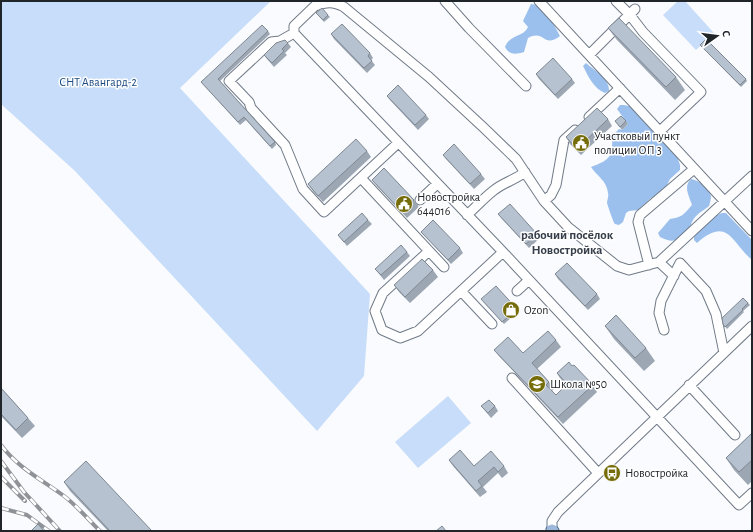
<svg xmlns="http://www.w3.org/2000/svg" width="753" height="532" font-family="'Alegreya Sans',sans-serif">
	<rect width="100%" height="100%" fill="#f9fbfe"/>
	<path fill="#c7ddf9" d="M1,1H271L180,88L370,294L364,376L317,431L75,171L1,104Z
		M678,1H685L714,33L696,50L663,15Z
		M448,396L471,423L418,468L395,442Z"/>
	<path fill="#9cc0ed" d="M531,4C543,4 555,26 560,36C543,49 545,29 528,38L524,52C516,54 510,56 505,47C511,33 523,38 528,27L523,21Z
		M586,63C594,70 610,79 609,91L605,93C594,89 588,76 583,66Z
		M620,105H624L633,107L677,156L680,165V170L670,179L666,187L656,196L651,198L638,210L629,211L626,213L623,222L619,225L615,224C613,222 608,206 607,203C607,200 609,196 608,193C607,181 597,176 591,167C611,160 613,156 612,136L619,129L622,130L628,124L617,109Z
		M691,179C699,180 709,188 711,196C711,199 710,203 709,206C699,214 693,215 690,229C676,237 678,246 660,237L658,233L670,219C683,217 684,214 692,205C689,196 683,186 691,179Z
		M722,213H726L752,240V260C731,242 728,216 697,243L694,240V237L710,218Z"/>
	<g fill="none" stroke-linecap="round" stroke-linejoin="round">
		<g stroke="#707a87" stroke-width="11">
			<path id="minor" d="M320,1L294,26V33L503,252L739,505L752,493
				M445,1L469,28L526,86
				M539,1L752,231
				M616,1L630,15L643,32L701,92L660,131
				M315,6C326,2 333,1 344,7L429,77L484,128L516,159L544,201L568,227L617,266L629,270L659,262L752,176
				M294,33L280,41L271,42L229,81L249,102L251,108L285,145L303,189L324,212L398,143
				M589,55L635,9
				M589,117L620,88
				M361,178L444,267
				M420,200L437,184
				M544,201L551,195L556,185L564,140L575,130
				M467,215C476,207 484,198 493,191C502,183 515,180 525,172
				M429,251L383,293L375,311L382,330L400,338L418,331L503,252
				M659,262L674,276
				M649,265L638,222L640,215L694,169
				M461,291L492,324
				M517,291L529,280
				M664,330L659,313L661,301L680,263L706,291L716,314L724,353
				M512,378L598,473
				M689,385L735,435
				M551,531L552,530V521L558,512L752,326"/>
		</g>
		<g stroke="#47668c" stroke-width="13">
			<path id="major" d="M552,530L553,531"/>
		</g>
		<use href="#minor" stroke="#fff" stroke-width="9"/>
		<use href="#major" stroke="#9db8da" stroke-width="11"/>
		<g stroke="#8f9296" stroke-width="4">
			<path id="rail" d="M1,445C17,467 42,480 64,496C77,506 88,519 100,531
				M1,461L24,492L60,531
				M1,477L25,501
				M1,508L27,515L49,531"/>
		</g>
		<use href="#rail" stroke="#fff" stroke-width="2.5" stroke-dasharray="8" stroke-linecap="butt"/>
	</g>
	<path fill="#9da7b3" d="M316,13L328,15L330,17L324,22Z
		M608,28L676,77L685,90L675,100L617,40Z
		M268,31L270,34L220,81L275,142L276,145L272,149L246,120L240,125L201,82Z
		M331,34L370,53L373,58L371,60L375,65L367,73L334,39Z
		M288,43L291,47L285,53L287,55L274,67L267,59L264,55Z
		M700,45L746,79L747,81L741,87Z
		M536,74L572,79L575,83L558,99L539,79Z
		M387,96L426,115L429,119L418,130L390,100Z
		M608,119L612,126L581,155L570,144L566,137Z
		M615,121H626L628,124L622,130Z
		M367,151L371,157L323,202L313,191L308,184Z
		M443,155L481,174L485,179L474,189L446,159Z
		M372,180L414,200L419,207L407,218L377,186Z
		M498,214L537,234L540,238L529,248L502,219Z
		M368,220L372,224L347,246L338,235Z
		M421,232L460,248L463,253L451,264L425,236Z
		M407,252L410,256L384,280L375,269Z
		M433,270L438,277L410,303L399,292L394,285Z
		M555,274L597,294L600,299L588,310L558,279Z
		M481,299L517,309L519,311L504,324Z
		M748,303L750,305L743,311L744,312L727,329L723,324Z
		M605,326L646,348L655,361L644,371L614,339Z
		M556,340L561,347L537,369L549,382L554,389L552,391L556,395L566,385L561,380L557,373L572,366L593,385L597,392L563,424L499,356L494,350L523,353Z
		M1,388L28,418L35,426L22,438L1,416Z
		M481,406H495L498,411L491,418Z
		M752,433V481L748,485L734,470L726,458Z
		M449,460L474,466H504L508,473L502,478L498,473L483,487L487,492L480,497L453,466Z
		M64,482L152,531H108L70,491Z"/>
	<path fill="#b6c2d0" stroke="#7f8892" d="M322,8L328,15L323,20L316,13Z
		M619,18L676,77L666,87L608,28Z
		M342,24L370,53L368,56L372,61L364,68L331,34Z
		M262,25L268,31L218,79L275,142L270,146L244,117L238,122L201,82Z
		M706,39L746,79L740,85L700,45Z
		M285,40L288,43L282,49L284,51L272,63L264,55L276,43Z
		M553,58L572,79L555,95L536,74Z
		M398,85L426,115L415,125L387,96Z
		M597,108L608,119L577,149L566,137Z
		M621,116L626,121L620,127L615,121Z
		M356,139L367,151L318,196L308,184Z
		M454,144L481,174L470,184L443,155Z
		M384,168L414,200L402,212L372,180Z
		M510,204L537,234L526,244L498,214Z
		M362,213L368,220L344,242L338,235Z
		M433,220L460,248L448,260L421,232Z
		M401,245L407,252L381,275L375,269Z
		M422,259L433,270L405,297L394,285Z
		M567,263L597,294L585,306L555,274Z
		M496,286L517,309L502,322L481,299Z
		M743,298L748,303L742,309L743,310L725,327L723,324L722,318Z
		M616,315L646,348L635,358L605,326Z
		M548,331L556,340L532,363L549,382L546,385L556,395L567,384L557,373L569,362L572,366L574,365L593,385L558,417L494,350L508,337L523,353Z
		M1,388L28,418L16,430L1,414Z
		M489,400L495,406L488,413L481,406Z
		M752,433V460L739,472L726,458Z
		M460,450L474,466L491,451L504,466L498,472L494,467L478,481L482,486L476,491L449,460Z
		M86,461L152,531H110L64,482Z
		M38,524L44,531H31Z
		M442,526L446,531H436Z"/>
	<defs>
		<g id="civic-disc" transform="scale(0.9)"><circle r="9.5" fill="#756d0a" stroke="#fff"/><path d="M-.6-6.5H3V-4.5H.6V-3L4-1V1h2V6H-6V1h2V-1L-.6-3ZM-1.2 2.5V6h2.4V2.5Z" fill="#fff"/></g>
		<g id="shop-disc" transform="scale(0.9)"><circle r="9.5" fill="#756d0a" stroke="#fff"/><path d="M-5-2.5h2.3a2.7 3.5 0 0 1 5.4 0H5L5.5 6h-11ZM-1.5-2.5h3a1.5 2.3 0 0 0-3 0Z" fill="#fff"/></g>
		<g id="school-disc" transform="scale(0.9)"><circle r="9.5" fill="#756d0a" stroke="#fff"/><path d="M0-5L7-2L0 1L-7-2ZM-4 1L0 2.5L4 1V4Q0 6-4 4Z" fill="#fff"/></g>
		<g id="bus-disc" transform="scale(0.9)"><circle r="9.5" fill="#756d0a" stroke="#fff"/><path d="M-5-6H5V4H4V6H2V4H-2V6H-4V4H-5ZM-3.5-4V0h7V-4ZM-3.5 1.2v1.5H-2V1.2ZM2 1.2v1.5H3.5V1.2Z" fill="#fff"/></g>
	</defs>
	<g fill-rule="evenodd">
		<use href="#civic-disc" x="581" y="143"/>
		<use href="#civic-disc" x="404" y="204"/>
		<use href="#shop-disc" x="511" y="310"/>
		<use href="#school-disc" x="537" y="384"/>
		<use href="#bus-disc" x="612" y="473"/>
	</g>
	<g text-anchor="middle" stroke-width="3" stroke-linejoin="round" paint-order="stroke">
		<g font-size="12" fill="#1b4a81" stroke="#fff">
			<text x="98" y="86">СНТ Авангард-2</text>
		</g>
		<g font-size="12" fill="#20252a" stroke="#fff" text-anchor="start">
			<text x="594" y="140">Участковый пункт<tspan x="594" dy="14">полиции ОП 3</tspan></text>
			<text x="417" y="201">Новостройка<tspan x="417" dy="14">644016</tspan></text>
			<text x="524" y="314">Ozon</text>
			<text x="550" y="388">Школа №50</text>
			<text x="625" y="477">Новостройка</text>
		</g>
		<g font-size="13" font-weight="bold" fill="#353e4a" stroke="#fff">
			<text x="567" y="239">рабочий посёлок<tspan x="567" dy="15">Новостройка</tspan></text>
		</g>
	</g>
	<rect width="753" height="532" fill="none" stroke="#20252a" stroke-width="4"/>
	<g transform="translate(717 36) rotate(76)" stroke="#ffffff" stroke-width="3" paint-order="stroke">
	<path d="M0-3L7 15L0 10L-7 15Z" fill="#20252a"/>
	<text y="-6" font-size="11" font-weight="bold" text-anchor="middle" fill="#20252a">С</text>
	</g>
</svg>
